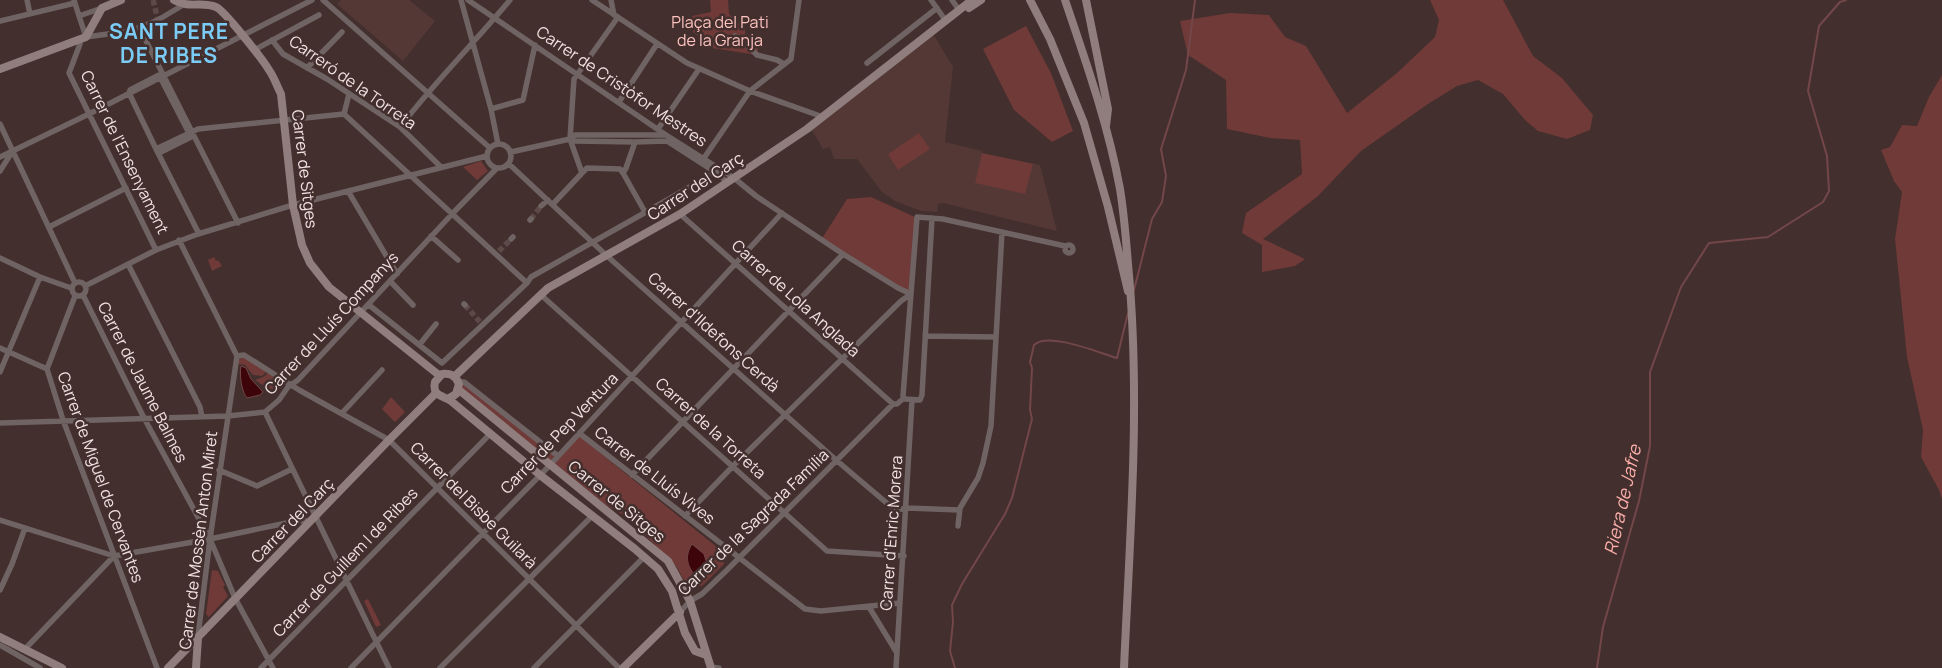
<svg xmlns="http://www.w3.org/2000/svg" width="1942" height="668" font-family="Manrope,sans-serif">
	<rect width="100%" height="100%" fill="#432f2d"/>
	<path fill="#533836" d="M341,0H409L435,21L403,61L337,4Z
		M932,32L953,67L945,142L982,151V153L1040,165L1057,231L943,203L938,204L937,212L921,211L895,201L882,192L857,159H834L830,147L823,149L810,127Z"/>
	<path fill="#6f3a38" d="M710,0H728L729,14L745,29V35L760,36L757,55L712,48L693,32L692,16L711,12Z
		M1430,0H1503L1533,56L1562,78L1593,115L1590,130L1567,139L1538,131L1525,120L1503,94L1478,80L1457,86L1428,104L1361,151L1318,196L1263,239L1305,259L1295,266L1262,272V245L1242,233L1246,213L1302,174L1300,140L1270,138L1227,129L1226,80L1188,55L1180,21L1230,13L1269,15L1285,37L1306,46L1347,113L1397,73L1435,37L1439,20Z
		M1026,26L1051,73L1073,131L1052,142L1014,110L983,49Z
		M1942,75V499L1939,490L1921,457L1923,430L1907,357L1895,239L1902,192L1894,181L1881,150L1890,147L1902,125L1917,126L1929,97Z
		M919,133L930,149L898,170L888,154Z
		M982,153L1033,164L1025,194L975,183Z
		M481,161L488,171L477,180L463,167Z
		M871,197L917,218L911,294L821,240L847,199Z
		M214,257L216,261L218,260L222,266L212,271L208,260Z
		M242,358H246L268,370L262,376L253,375L245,365L238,364V360Z
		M269,371L282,380L272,389L267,388L255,380L265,376Z
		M462,383L555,456L551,461L462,389Z
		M391,397L405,412L395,422L382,409Z
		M579,436L723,552L724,564L702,586L687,585L676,566L635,525L623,515L605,504L554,463Z
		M212,570L218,571L225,585L223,587L228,596L209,617L206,614Z
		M368,599L381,625L376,627L364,601Z"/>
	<path fill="#3d0509" stroke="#73474a" d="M241,366L246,368L251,379L263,392L260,395L247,398C242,393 239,375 241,366Z
		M692,544L704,554L707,564L696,576C686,566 685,555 692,544Z"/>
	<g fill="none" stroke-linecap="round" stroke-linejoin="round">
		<path stroke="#73474a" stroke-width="2" d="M1133,294L1152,219L1162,202L1166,176L1161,149L1186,70L1195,0
			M955,668L950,651L953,622L952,605L962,584L1005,514L1012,498L1032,419L1030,410L1032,368L1030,362L1034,345C1048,331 1099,353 1117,358L1128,313
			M1597,668L1603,627L1639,501L1650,446V372L1681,287L1709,243L1768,237L1823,202L1829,191L1827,156L1808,91L1819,26L1840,2L1846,0"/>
		<path stroke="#5d4a48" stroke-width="5.5" stroke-dasharray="5.5 3" stroke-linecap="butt" d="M153,0L158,20
			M531,219L541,206
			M499,251L511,239
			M465,305L480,322"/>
		<path stroke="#6f6463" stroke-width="5.5" d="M27,0L30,14
			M74,0L79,16
			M323,0L490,148
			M461,0L491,109L498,144
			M468,0L666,135L734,178L756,196L843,254L898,288L911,294
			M592,0L687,63L750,91L823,117
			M611,0L614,15
			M931,0L946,21
			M952,0L959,10
			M102,8L79,16L86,37L130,31L158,20L183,5
			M0,21L75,3
			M139,27L238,223
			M735,36L743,41L757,55L777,60L784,64
			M80,39V44L69,73L156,250
			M272,40L283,54L327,79L400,127L441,167
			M254,50L319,15
			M867,63L937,8
			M307,68L342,32
			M159,75L191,137L161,152L156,149L129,93L130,90Z
			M619,102L657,44
			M491,109L523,100L535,45
			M344,114L527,283
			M344,114L349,94
			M0,124L75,283
			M400,127C434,83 474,43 510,0
			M658,129L699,69
			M570,139L575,141L635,142L667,141L715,172L727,182
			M635,142L626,168L623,173L645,212
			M487 156a12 12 0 1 1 24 0a12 12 0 1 1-24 0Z
			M511,152L570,139L575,135H666
			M0,157L89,114L312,0
			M704,158L750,91L791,59L799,0
			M509,164L607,256L836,460L895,510L907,508L959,510
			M0,171L12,152
			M582,173L587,168L620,169L623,173
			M348,191L397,274
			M553,204L582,173L570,139L574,79L618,17
			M541,206L548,200
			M680,214L893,404
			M932,218L922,395L920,400L905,399L903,396L917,217L943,219L1065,246
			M530,220L531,219
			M49,227L126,188
			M199,234L156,149L198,129L344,114
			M431,236L458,260
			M511,239L513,237
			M179,240L237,356
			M1065 249a4 4 0 1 1 8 0a4 4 0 1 1-8 0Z
			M0,258L40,277L71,288
			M128,264L200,407L202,417
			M390,281L413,305
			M72 289a7 7 0 1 1 14 0a7 7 0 1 1-14 0Z
			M85,286L156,250L198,234L293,205L487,156
			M83,295L144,418L210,539L235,598L273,668
			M541,295L827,551L904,556
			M75,296L47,369L63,420L157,668
			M464,304L465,305
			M369,305L442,363L527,283L531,277L669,199L715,172
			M925,336L995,337
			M420,344L436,324
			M0,348L47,369
			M237,356L244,355L299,390L389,440L619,668
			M0,372L40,277
			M458,382H464L558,456
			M265,412L389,668
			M342,413L382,370
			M0,423L228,416L265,412L279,400L288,387L298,380L452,214L496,169
			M579,433L805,609L821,611L900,603
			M219,470L257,486L292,469
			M632,475L843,254
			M685,516L733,466L901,301L911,294
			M0,520L114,556L210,539L296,521H310
			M958,526L960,508L978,478L983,463L991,426L1002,232
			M0,590L12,564L25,528
			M869,607L897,653
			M680,612L690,601L702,594L726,571L893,404H897L904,398
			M198,636L210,539L237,356
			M0,645L40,668
			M25,649L114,556
			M710,667L719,668
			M261,668L491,433
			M351,668L551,464L782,213
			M440,668L593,515
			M534,668L644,557
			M896,668L912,400"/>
		<path stroke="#8f7e7d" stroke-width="8" d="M174,0C190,9 201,1 216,7C224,10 263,60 269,70C274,77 277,86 281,94L293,205L302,245L310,263L329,287L440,376
			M1030,0L1050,39L1084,123L1108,207L1128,291
			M1065,0C1086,62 1108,124 1120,189C1124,213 1126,239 1128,264C1141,398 1130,533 1124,668
			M1086,0L1108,109L1106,126
			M969,8L981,0
			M0,69L86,37L102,8L121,0
			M454,377L548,288L680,214L807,129L972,0
			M459,390L668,561L690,601L711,668
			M448,399L456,394L459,384C456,376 451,373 442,374L435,382C432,396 442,395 451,401L540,475L635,549L658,569L672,591L685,633L695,651L706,655
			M0,637L62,668
			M168,668L389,440L436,393
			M196,668L198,638
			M623,668L680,612"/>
	</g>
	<g text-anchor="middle" stroke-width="5" stroke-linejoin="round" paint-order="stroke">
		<g font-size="16" fill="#fec3bf" stroke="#432f2d">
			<text x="720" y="28">Plaça del Pati<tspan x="720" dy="18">de la Granja</tspan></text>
		</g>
		<g font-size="16" fill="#f0e2e1" stroke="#432f2d">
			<text transform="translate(353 82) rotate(35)" y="6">Carreró de la Torreta</text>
			<text transform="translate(622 86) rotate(34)" y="6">Carrer de Cristòfor Mestres</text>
			<text transform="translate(125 152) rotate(64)" y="6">Carrer de l'Ensenyament</text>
			<text transform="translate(305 169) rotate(83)" y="6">Carrer de Sitges</text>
			<text transform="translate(695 186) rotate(-33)" y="6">Carrer del Carç</text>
			<text transform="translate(796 298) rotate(42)" y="6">Carrer de Lola Anglada</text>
			<text transform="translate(331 323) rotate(-47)" y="6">Carrer de Lluís Companys</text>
			<text transform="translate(714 332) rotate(42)" y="6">Carrer d'Ildefons Cerdà</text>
			<text transform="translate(143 382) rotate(63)" y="6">Carrer de Jaume Balmes</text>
			<text transform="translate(711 428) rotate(42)" y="6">Carrer de la Torreta</text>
			<text transform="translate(559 433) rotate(-46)" y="6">Carrer de Pep Ventura</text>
			<text transform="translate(655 475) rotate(38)" y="6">Carrer de Lluís Vives</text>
			<text transform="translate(101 477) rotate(70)" y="6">Carrer de Miguel de Cervantes</text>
			<text transform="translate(617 501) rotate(39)" y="6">Carrer de Sitges</text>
			<text transform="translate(474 505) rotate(45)" y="6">Carrer del Bisbe Guilarà</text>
			<text transform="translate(292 520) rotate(-46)" y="6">Carrer del Carç</text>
			<text transform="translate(753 522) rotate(-44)" y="6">Carrer de la Sagrada Família</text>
			<text transform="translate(891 533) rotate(-86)" y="6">Carrer d'Enric Morera</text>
			<text transform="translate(198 540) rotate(-83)" y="6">Carrer de Mossèn Anton Miret</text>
			<text transform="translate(345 562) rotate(-46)" y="6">Carrer de Guillem I de Ribes</text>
		</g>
		<g font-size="18" font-style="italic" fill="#fbaea9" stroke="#432f2d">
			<text transform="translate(1623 500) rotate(-77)" y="6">Riera de Jafre</text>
		</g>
		<g font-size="21" font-weight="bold" letter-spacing="1" fill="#7acbf6" stroke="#432f2d">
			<text x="169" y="39">SANT PERE<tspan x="169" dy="24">DE RIBES</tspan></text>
		</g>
	</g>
</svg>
